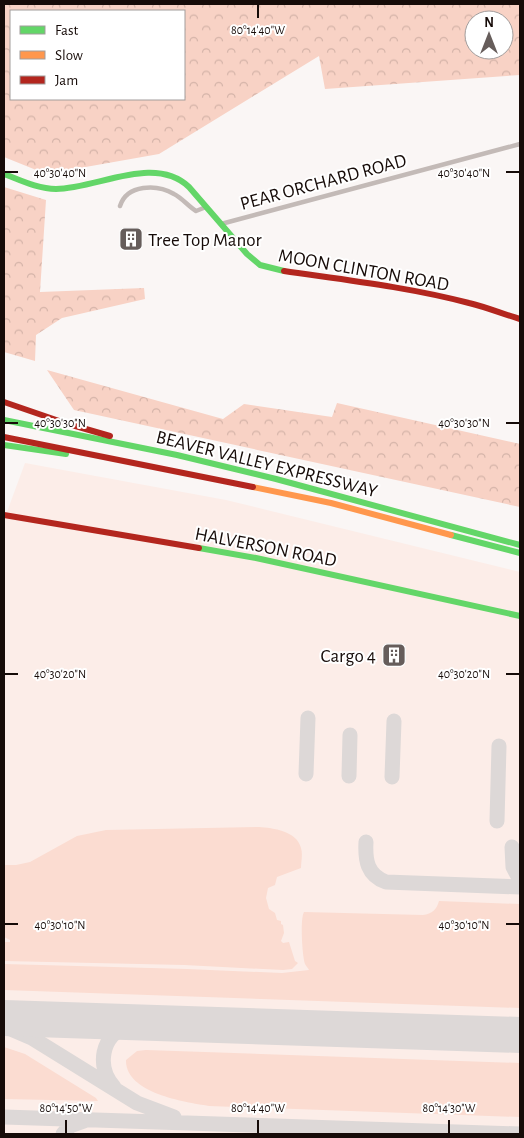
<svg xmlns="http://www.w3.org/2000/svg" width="524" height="1138" font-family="'Alegreya Sans',sans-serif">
	<defs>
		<pattern id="forest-crowns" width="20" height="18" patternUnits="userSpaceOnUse" patternTransform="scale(1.25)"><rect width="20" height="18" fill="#f8d2c5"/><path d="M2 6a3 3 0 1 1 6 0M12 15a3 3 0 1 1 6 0" fill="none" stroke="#d4b3a8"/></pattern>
	</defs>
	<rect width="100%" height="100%" fill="#faf6f5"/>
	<path fill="#fcede8" d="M25,463L226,500L520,572V1134H4V520Z"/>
	<path fill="#fbdcd1" d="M259,827C273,828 297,831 301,848C303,854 301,862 301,868L277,877L275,885L268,888L266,898L269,909L275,913L277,920L281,921V924L283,925L284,933L281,941L283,943L289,942L295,961L298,963L292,969L283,970L184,965L4,961V942H10V940L4,937V865H16L30,862L77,836L106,830Z
		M439,901L520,904V1008L4,990V964L187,969L282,973L309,970C308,968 306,966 305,964C302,956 300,918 304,912L423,915C432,914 437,909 439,901Z
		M4,1047L25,1054L96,1098L98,1101L4,1099Z
		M146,1050L520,1063V1117L209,1106C184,1102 125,1093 126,1060L137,1051Z"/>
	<path fill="url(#forest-crowns)" fill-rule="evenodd" d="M4,4H520V75L325,89L319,56L159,154L46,174L4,157ZM11,11H184V99H11ZM474,20H504V50H474Z
		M4,187L46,200L40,292L144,288L145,299L62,318L36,335L35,361L4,352Z
		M47,370L223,419L244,404L332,417L337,403L520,444V507L74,410Z"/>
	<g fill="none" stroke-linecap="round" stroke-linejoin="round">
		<path stroke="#ddd8d7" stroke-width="15" d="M306,774L308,718
			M349,776L350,735
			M392,777L394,721
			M497,821L499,746
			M366,842C365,860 367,875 386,882L520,887
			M512,847L513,867L520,880
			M4,1026L32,1038L137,1103L174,1117
			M114,1087C96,1067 101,1035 128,1026C138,1022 149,1023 160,1023
			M4,1117L520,1134
			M63,1134L70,1126L84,1121"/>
		<path stroke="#ddd8d7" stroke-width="36" d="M4,1018L520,1035"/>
		<path stroke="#c3bab7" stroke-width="4.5" d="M120,206C127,184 157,184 174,194C182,198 188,206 196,211L206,207
			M221,224L520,144"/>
		<path stroke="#63d668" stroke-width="6" d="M4,174C20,180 38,189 56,189C97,189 154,154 189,187L247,254L260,265L284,271
			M4,420L177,455L276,479L520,545
			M4,445L66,454
			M451,535L520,553
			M199,548L256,558L520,616"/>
		<path stroke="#ff974d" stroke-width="6" d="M253,487L331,503L451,535"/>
		<path stroke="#b3261e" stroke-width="6" d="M284,271C346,280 408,287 469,303C486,307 503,314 520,319
			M4,402L65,423L110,436
			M4,437L253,487
			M4,515L199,548"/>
	</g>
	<path fill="none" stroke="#160b08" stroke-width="2" d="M258,5V18M5,172H18M506,172H519M5,423H18M506,423H519M5,674H18M506,674H519M5,924H18M506,924H519M66,1120V1133M258,1120V1133M449,1120V1133"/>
	<defs>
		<g id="building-square" transform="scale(1.25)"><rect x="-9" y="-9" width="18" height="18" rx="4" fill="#665d5b" stroke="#fff"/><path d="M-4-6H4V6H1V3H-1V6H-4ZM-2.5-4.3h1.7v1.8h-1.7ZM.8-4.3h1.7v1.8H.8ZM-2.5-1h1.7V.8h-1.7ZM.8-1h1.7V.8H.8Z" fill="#fff"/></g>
	</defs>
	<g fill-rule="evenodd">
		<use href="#building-square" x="131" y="239"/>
		<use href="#building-square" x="394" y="655"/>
	</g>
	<g text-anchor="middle" stroke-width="4" stroke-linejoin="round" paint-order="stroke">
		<g font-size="19" fill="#160b08" stroke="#fff">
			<text transform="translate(323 181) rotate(-15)" y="7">PEAR ORCHARD ROAD</text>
			<text transform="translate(364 269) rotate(10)" y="7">MOON CLINTON ROAD</text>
			<text transform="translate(267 463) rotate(14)" y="7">BEAVER VALLEY EXPRESSWAY</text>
			<text transform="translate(266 546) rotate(11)" y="7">HALVERSON ROAD</text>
		</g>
		<g font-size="19" fill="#160b08" stroke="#fff" text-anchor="start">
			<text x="148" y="246">Tree Top Manor</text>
			<text x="376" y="662" text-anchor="end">Cargo 4</text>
		</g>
	</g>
	<g font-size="12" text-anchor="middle" fill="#160b08" stroke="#fff" stroke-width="4" stroke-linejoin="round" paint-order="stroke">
		<text x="258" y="34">80°14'40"W</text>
		<text x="60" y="177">40°30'40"N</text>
		<text x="464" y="177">40°30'40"N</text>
		<text x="60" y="427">40°30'30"N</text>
		<text x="464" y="427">40°30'30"N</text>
		<text x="60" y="678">40°30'20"N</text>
		<text x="464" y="678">40°30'20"N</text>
		<text x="60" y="929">40°30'10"N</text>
		<text x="464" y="929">40°30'10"N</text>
		<text x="66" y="1112">80°14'50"W</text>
		<text x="258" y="1112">80°14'40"W</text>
		<text x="449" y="1112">80°14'30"W</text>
	</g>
	<rect width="524" height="1138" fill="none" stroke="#160b08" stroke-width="10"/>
	<rect x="10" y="10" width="175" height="90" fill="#ffffff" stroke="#a29d9c"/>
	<rect x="20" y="26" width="25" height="8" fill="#63d668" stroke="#a29d9c"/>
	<text x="55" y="35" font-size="15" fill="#160b08">Fast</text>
	<rect x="20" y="51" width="25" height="8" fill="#ff974d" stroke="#a29d9c"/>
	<text x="55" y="60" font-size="15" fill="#160b08">Slow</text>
	<rect x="20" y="76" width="25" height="8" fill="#b3261e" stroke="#a29d9c"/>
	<text x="55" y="85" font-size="15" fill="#160b08">Jam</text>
	<g transform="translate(489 35)"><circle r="24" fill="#ffffff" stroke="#a29d9c"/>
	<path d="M0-4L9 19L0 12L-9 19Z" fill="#665d5b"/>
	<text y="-8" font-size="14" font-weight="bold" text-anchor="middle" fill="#160b08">N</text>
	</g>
</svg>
